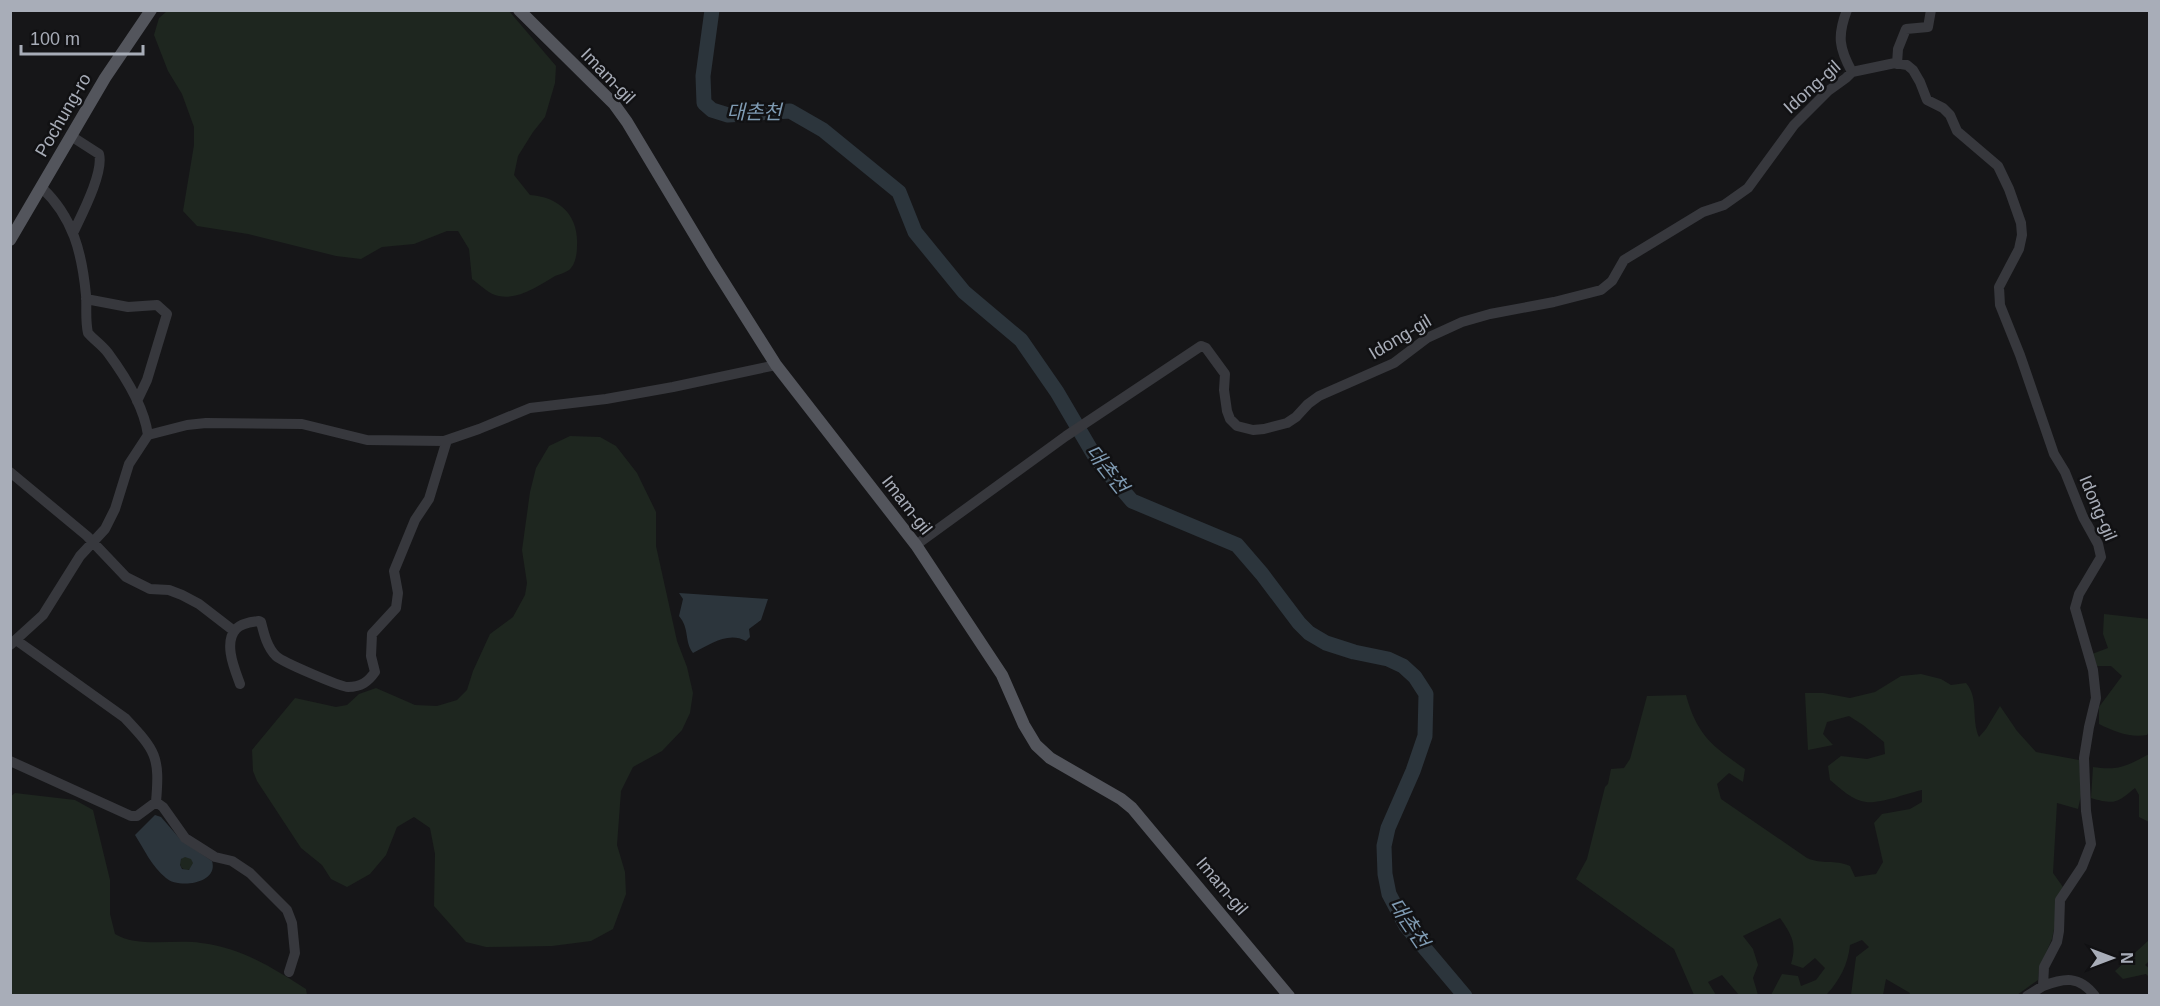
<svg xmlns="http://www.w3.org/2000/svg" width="2160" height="1006" font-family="Helvetica,'Noto Sans KR',sans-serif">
	<rect width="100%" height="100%" fill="#161618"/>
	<path fill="#1e261f" d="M167,11H509L556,66L555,83L545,117L533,132L518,156L514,175L530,195C559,197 579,215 577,246C577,252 576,262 571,268C568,272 560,274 555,276C538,286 516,302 495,295C487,292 479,284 472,279L469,249L458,231H447L414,244L382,247L361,259L336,256L248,234L197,226L183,211L194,145V127L182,94L168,71L154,35L159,18Z
		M570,436L600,437L616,446L637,473L656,512V546L677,641L687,667L693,693L690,713L682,730L662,751L633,767L621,791L617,845L625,872L626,894L613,929L591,941L552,946L486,947L466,942L434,906L435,854L430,828L414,817L397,827L386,855L370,874L347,887L331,879L322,865L301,848L257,781L253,771L252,750L295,698L336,707L347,705L359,694L376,688L415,705L437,706L457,700L467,690L473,671L490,634L513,617L525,595L527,583L522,550L530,492L536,468L549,446Z
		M2104,614L2149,619L2150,731L2147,735C2130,738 2115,732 2099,724V707L2122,676L2111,666H2097L2092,654L2108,648L2103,634Z
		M1921,674L1941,679L1951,685L1966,683C1979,697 1971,720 1979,737L1986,729L2000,706L2017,731L2036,752L2079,760L2082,791L2078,809L2057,803L2053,873L2063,887L2052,939L2039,969L2038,980L2017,995H1909L1910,993L1886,979L1883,995H1851L1856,957L1869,947L1862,940L1850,945C1848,964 1840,980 1827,994L1771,995L1782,974L1798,976L1801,986L1816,980L1825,968L1815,958L1803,968L1791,964C1797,944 1792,935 1780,918L1743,936L1753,949L1758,965L1753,978L1758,995H1739L1722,975L1708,982L1716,995H1694L1674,949L1576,879L1587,859L1605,787L1608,784L1611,769L1624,768L1630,759L1647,696L1686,695C1697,735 1712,746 1745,769L1743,782L1729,773L1717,784L1721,799L1807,858C1823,865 1834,859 1850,866L1855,877L1876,874L1883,862L1874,823L1882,814L1910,809L1922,802V790C1908,793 1880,804 1866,802C1853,801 1840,788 1830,780L1828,766L1841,756L1867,759L1885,754L1884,742L1863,725L1849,716L1827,722L1823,734L1833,745L1808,750L1805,693H1823L1850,698L1875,692L1901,676Z
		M2149,754V822L2139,817V795L2135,788C2117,803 2115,805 2091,798L2093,767C2118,771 2127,766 2149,754Z
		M15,793L75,800L93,810L110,880V914L115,934C137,948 175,939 201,943C242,948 271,967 306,989L307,995H11L10,797Z
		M180 863a7 7 0 1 1 14 0a7 7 0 1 1-14 0Z
		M2149,940V961L2145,965L2149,968V977L2146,974L2123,979L2115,971Z"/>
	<path fill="#2c353c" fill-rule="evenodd" d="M679,593L768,599L761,620L749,629L750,637L746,641C728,631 709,645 693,653C684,641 690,629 679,616L683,599Z
		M155,815L161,817L181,840L212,861C219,884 178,889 166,878C152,867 144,849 135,835ZM185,857L191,859L193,863L189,870L182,869L180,865L181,859Z"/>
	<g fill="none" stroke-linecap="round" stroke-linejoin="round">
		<path stroke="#2c353c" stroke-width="15" d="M712,10L703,76L704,103L712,110L728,115L790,111L823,130L899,192L915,232L964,292L1021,340L1057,392L1097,460L1132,501L1237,545L1262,574L1299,623L1309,633L1326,643L1354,652L1388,659L1403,666L1415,677L1426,694L1425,736L1413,771L1388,828L1384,846L1385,874L1389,894L1406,926L1465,996"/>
		<path stroke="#37383d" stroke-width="10" d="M1847,10C1837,36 1839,48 1852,72
			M1897,64L1898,49L1906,29L1928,27L1931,10
			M71,136L99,154C104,172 82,214 74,231
			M86,299L128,307L157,305L167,314L147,380L137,401
			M148,435L187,425L206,423L302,424L367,440L444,441L479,429L530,408L606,399L673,387L776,365
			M10,472L87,536L126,577L150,589L169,590L182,595L199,604L234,631
			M916,545L1066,436L1201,346L1206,348L1225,374L1224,390L1227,411L1230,419L1237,426L1253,430L1264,429L1287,423L1296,417L1308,404L1319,396L1394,363L1427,338L1462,322L1490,314L1554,302L1601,290L1612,281L1624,260L1703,212L1724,205L1748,188L1794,125L1828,91L1846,78L1852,72L1895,63L1907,65L1913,70L1920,82L1927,100L1943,108L1950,115L1957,131L1998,166L2009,189L2021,223L2022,235L2019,249L1999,287L2000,305L2020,355L2054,454L2065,472L2083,517L2098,544L2101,557L2079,594L2075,608L2093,670L2096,698L2089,727L2084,758L2086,811L2091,844L2082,867L2060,900L2059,931L2057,942L2044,967L2043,986L2027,996
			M10,645L43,615L80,556L105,529L115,509L129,464L148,435C144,406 125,376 108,353C102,345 94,340 88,333C85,320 87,307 86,295C82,253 73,217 42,188
			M240,684C235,670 223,643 236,629C241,623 252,622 259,621L261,622C264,634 267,647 276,656C282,662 341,687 348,687C361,687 368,682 375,672L371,656L372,634L396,608L398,593L394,571L415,520L429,499L447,440
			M10,761L131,816H137L156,802C160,756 156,751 125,718L16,640
			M156,802L163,807L185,838L215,857L232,861L250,873L287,910L292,923L295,953L289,972
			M2043,986C2064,978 2079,975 2095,996"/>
		<path stroke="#53555c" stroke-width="12" d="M519,10L614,104L627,122L711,262L776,365L916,545L1002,675L1024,725L1036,745L1050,758L1121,799L1132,808L1289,996
			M10,240L105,78L151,10"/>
	</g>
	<g text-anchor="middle" stroke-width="5" stroke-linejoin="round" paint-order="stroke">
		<g font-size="18" fill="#a8adb8" stroke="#111113">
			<text transform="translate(608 76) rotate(46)" y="6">Imam-gil</text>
			<text transform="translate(1812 87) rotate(-42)" y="6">Idong-gil</text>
			<text transform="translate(63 115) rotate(-60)" y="6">Pochung-ro</text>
			<text transform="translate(1400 337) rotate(-31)" y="6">Idong-gil</text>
			<text transform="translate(907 505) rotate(52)" y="6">Imam-gil</text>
			<text transform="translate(2098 508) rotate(67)" y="6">Idong-gil</text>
			<text transform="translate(1222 886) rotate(50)" y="6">Imam-gil</text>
		</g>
		<g font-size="20" font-style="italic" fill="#7f9bb3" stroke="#111113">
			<text x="754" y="119">대촌천</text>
			<text transform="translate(1107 469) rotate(52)" y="7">대촌천</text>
			<text transform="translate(1409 923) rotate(56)" y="7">대촌천</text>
		</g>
	</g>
	<rect width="2160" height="1006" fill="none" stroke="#a8adb8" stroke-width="24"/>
	<g transform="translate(2112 958) rotate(90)" stroke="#111113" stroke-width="4.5" paint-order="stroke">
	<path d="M0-4.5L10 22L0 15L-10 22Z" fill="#a8adb8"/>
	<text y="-9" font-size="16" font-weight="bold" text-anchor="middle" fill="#a8adb8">N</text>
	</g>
	<path d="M21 45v9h122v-9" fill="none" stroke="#a8adb8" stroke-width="3"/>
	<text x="30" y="45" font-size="18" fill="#a8adb8" stroke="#111113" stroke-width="4.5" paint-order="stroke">100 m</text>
</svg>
